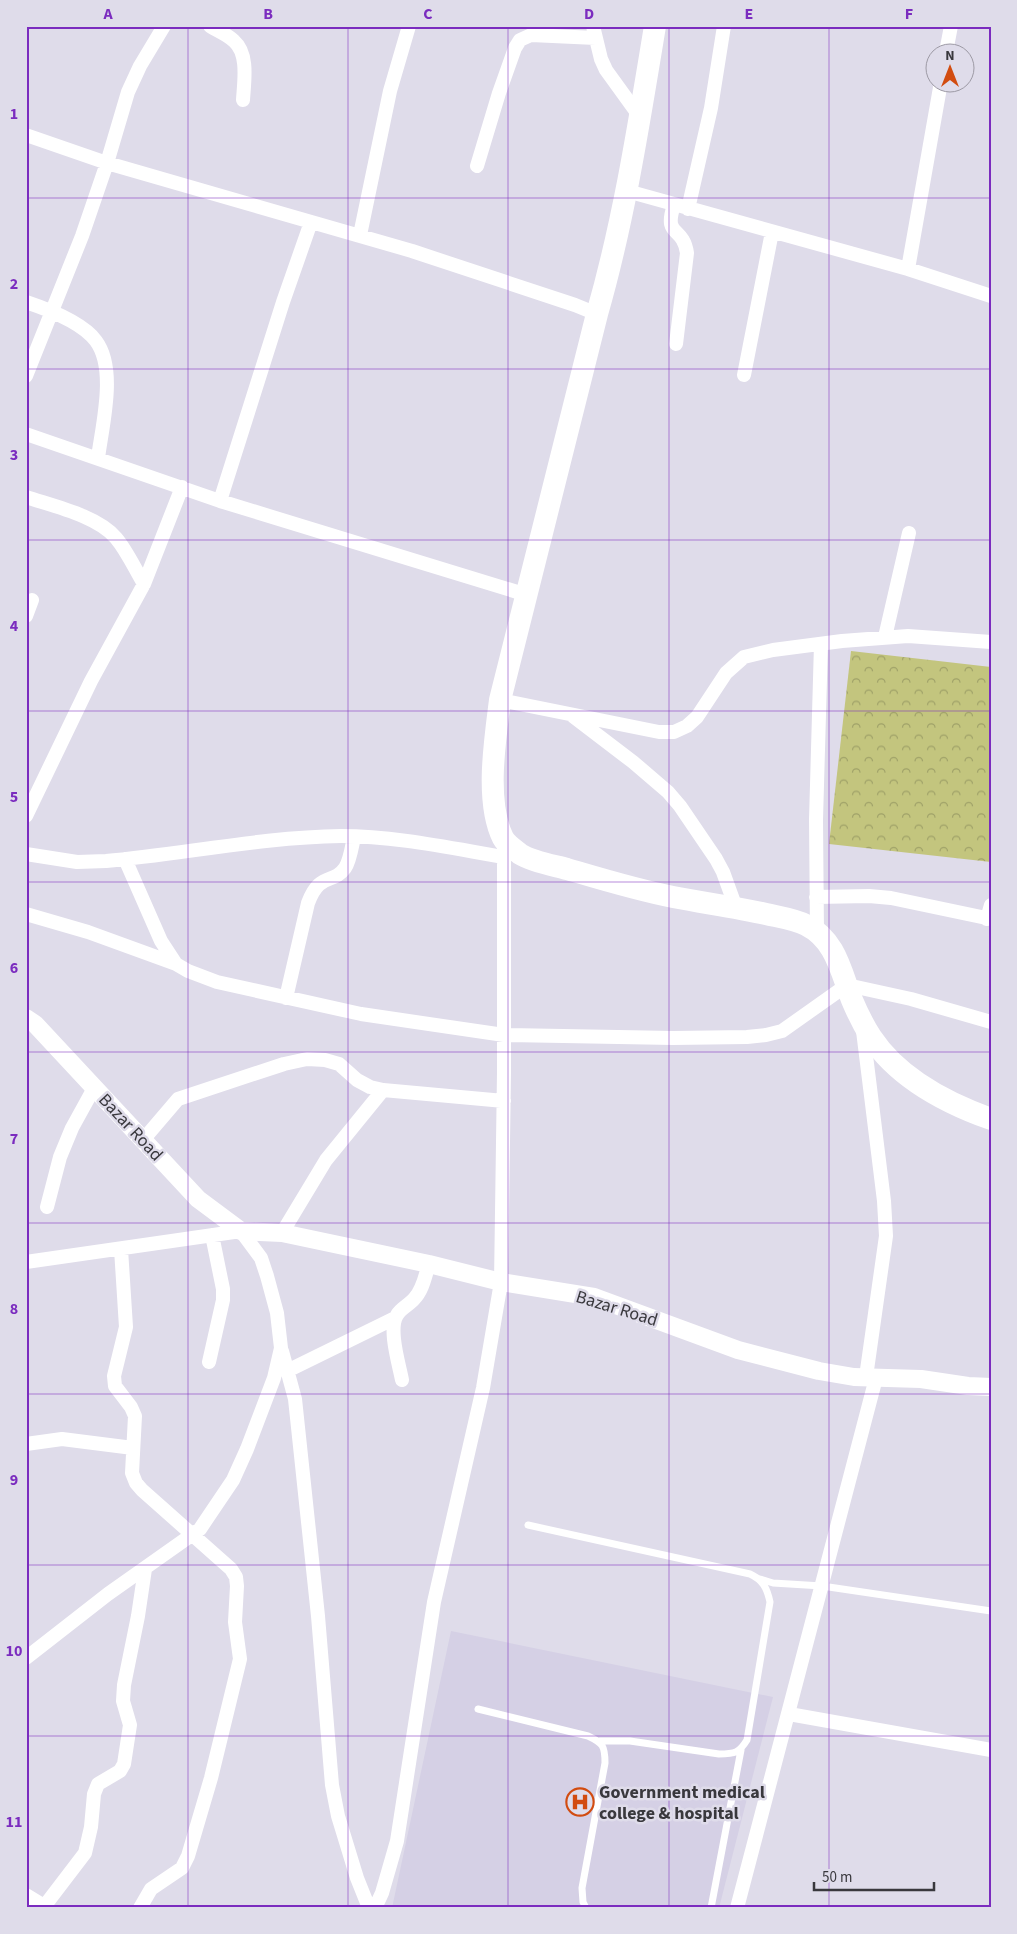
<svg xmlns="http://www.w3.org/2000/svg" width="1017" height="1934" font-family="'Source Sans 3',sans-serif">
	<defs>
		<pattern id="park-crowns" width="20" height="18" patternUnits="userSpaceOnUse" patternTransform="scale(1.25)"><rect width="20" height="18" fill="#c3c57e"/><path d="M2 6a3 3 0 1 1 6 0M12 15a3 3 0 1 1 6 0" fill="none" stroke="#9fa168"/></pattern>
	</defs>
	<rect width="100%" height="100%" fill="#dfdcea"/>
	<path fill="#d5d0e5" d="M451,1631L773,1697L719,1908H392Z"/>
	<path fill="url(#park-crowns)" d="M851,651L991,667V862L829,844Z"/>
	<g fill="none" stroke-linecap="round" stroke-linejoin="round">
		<path stroke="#fff" stroke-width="7" d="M528,1525L750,1574C763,1580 767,1588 770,1602L747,1740C739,1753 735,1754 719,1754L630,1741H600
			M760,1579L773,1583L822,1586L991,1611
			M478,1709L588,1736C603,1743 605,1746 605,1763L582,1888L583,1902L586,1908
			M711,1908L741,1750"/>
		<path stroke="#fff" stroke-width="14" d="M210,26C218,31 228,35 234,41C249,54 244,82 243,100
			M593,26L601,59L606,70L640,117
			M946,52L951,26
			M26,135L107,163L412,251L575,305L597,314
			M477,166L499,93L515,48L520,40L531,35L596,38
			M627,191L908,269L991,296
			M674,205C663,238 683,225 687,253L676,344
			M688,209L711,108L724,26
			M360,235L390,91L409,26
			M908,269L941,82
			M26,302C47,309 83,323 96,341C117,369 102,426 98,458
			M744,375L772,232
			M26,376L82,236L107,163L128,92L140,66L164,26
			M26,434L220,501L527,595
			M26,497C53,506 98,516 116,538C127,551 135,569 144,584
			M220,501L283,302L311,222
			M26,616L32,600
			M885,637L909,533
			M500,700L659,732H674L687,726L697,717L726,673L744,657L773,650L842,641L908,636L991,642
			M574,717L633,762L668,792L680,806L716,859L723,872L736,908
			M26,816L91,681L144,584L182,487
			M26,854L77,862L106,861C183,854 264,837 341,836C395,836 450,848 504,857
			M125,859L161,941L176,964L188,971L217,982L361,1014L504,1035L673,1038L747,1037L766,1035L782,1031L847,985L911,999L991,1022
			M816,897L869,896L891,898L991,919
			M26,914L88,932L176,964
			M987,919L991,905
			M817,933L816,820L821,644
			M286,998L308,903C320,871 333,885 345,868C350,861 352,846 354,837
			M863,1031L884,1201L886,1236L866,1377
			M143,1140L178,1099L284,1064L307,1059L325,1060L339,1064L357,1080L370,1087L383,1090L504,1101
			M47,1207L60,1157L72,1128L94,1088
			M282,1233L326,1160L383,1090
			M121,1249L126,1327L114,1376L115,1386L131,1407L135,1416L132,1473L136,1483L142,1490L231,1569L236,1577L237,1586L235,1622L240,1659L211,1778L188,1856L182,1868L151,1889L140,1908
			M26,1262L241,1231L261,1258L267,1276L277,1313L281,1348L274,1378L247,1449L233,1480L200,1529L108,1594L26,1658
			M282,1351L295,1399L318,1616L332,1785L338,1816L357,1878L369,1908
			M209,1362L223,1300V1289L212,1235
			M287,1371L395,1318
			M402,1380C399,1364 388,1329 397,1315C401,1308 409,1305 414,1299C423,1290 425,1276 429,1264
			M26,1444L62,1439L133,1448
			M789,1714L991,1750
			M26,1895L44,1906
			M43,1908L85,1853L91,1827L94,1794L98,1784L120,1771L124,1764L130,1725L123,1701L124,1685L138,1616L145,1569
			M375,1908L382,1893L397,1841L434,1602L483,1388L501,1282L504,1072V840
			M737,1908L876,1378"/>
		<path stroke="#fff" stroke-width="18" d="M26,1018L35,1024L198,1199L241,1231L282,1233L429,1264L501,1282L594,1297L738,1350L819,1371L854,1377L921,1379L968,1386L991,1387"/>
		<path stroke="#fff" stroke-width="22" d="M655,26C639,123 624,220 597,314L500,700C495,740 485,802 503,838C506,844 515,850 520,854C533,862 552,865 567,869C601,879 637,890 673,897C704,903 735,907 766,914C779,917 794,919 806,925C836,940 841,972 852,1000C857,1012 864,1026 871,1037C898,1078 946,1103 991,1119"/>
	</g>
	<path fill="none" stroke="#7b2cbf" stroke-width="1" stroke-opacity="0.55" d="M188,26V1908M348,26V1908M508,26V1908M669,26V1908M829,26V1908M26,198H991M26,369H991M26,540H991M26,711H991M26,882H991M26,1052H991M26,1223H991M26,1394H991M26,1565H991M26,1736H991"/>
	<defs>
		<g id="hospital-ring" transform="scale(1.4375)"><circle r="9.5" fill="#dfdcea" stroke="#d24c10" stroke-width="1.5"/><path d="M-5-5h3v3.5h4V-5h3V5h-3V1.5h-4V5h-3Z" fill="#d24c10"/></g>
	</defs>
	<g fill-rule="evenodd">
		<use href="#hospital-ring" x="580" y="1802"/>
	</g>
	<g text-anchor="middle" stroke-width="5" stroke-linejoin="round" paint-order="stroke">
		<g font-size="18" fill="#39383d" stroke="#dfdcea">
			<text transform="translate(131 1127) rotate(47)" y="6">Bazar Road</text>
			<text transform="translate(617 1308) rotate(17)" y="6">Bazar Road</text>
		</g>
		<g font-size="18" font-weight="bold" fill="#39383d" stroke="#dfdcea" text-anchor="start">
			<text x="599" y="1798">Government medical<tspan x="599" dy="21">college &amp; hospital</tspan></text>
		</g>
	</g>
	<rect width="1017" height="1934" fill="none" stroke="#dfdcea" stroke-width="55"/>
	<g transform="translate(950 68)"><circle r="24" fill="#dfdcea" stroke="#9d9aa5"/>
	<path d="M0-4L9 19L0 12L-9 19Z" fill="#d24c10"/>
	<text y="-8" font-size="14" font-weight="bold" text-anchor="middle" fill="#39383d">N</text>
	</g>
	<path d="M814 1882v8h120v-8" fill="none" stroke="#39383d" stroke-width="2.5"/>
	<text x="822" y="1882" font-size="15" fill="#39383d" stroke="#dfdcea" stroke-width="4" paint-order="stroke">50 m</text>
	<rect x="28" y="28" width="962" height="1878" fill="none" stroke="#7b2cbf" stroke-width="2"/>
	<g font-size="16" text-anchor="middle" font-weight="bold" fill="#7b2cbf">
		<text x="108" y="19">A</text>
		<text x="268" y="19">B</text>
		<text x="428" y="19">C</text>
		<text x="589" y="19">D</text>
		<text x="749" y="19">E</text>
		<text x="909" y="19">F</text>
		<text x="14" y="119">1</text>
		<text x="14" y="289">2</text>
		<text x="14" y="460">3</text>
		<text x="14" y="631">4</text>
		<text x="14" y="802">5</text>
		<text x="14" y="973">6</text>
		<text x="14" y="1144">7</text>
		<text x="14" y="1314">8</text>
		<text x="14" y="1485">9</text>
		<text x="14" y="1656">10</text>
		<text x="14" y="1827">11</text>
	</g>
</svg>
